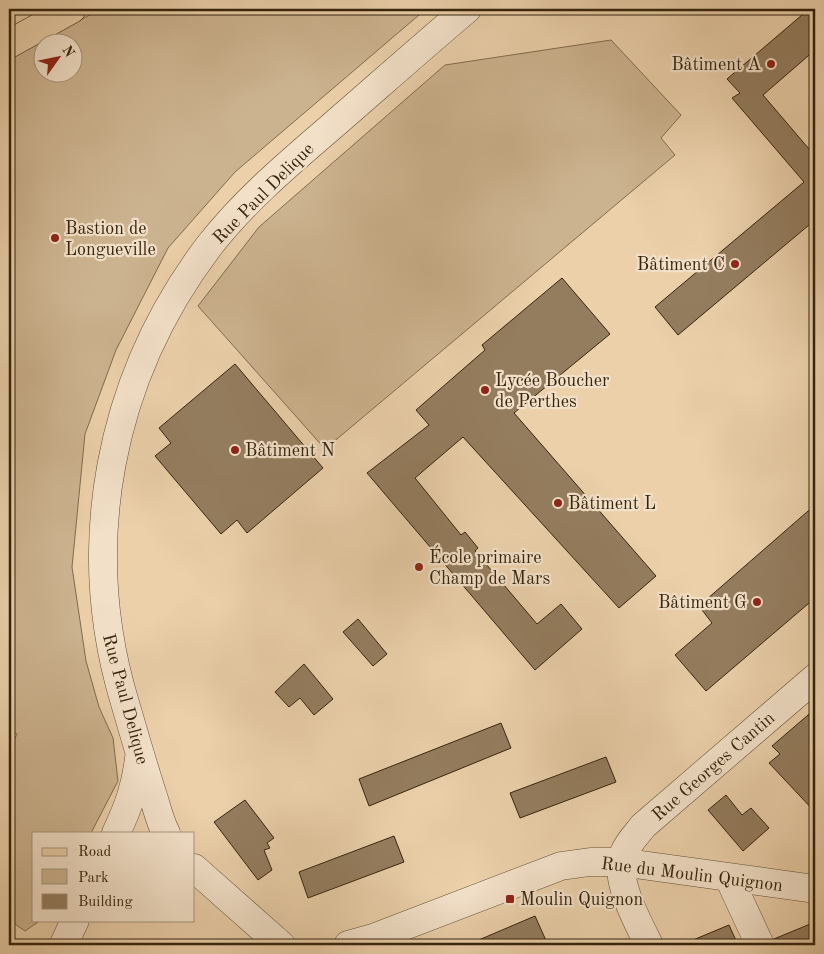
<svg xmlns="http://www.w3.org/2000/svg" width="824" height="954" font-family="'Old Standard TT',serif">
	<rect width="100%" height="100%" fill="#ebd0aa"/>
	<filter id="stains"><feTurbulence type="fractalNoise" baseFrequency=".004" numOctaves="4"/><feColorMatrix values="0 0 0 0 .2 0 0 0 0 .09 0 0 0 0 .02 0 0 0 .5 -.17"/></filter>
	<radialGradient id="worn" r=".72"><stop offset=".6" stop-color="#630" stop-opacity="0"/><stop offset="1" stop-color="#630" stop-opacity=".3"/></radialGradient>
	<path fill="#ccb38f" stroke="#806c4e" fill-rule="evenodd" d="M101,9H426L235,172L168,248L116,350L85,434L72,567L86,661L99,707L113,738L118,781L91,833H34V920H41L25,931L9,920V750L17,734L9,730V58ZM42,42H72V72H42Z
		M611,40L681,115L661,138L675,155L325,449L198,306L259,227L445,65Z"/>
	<path fill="#947d5f" stroke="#35240d" d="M809,9H815V50L763,95L815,156V220L678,335L655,307L804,182L732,98L740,93L727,79Z
		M562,278L610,334L514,413L656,576L619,608L463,437L415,478L461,535L465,532L478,548L475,551L537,624L561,604L582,629L535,670L367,473L429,425L416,410L485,350L482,345Z
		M235,364L323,468L247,533L237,520L221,534L155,456L171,443L159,428Z
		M815,505V598L706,691L675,655L712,623L699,606Z
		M358,619L387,654L373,666L343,632Z
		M304,664L333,699L314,715L300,698L289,707L275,692Z
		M815,709V812L769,763L780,754L772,746Z
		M501,723L511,748L369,806L359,779Z
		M606,757L616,782L520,818L510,793Z
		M726,795L742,815L751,808L769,828L743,851L708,810Z
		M245,800L274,838L267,843L270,848L264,850L272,870L258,880L214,822Z
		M394,836L404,862L308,898L299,872Z
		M535,916L548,945H467Z
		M815,922V945H775L774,939Z
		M729,925L738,945H681Z"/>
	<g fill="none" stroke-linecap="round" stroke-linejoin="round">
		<g stroke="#624f34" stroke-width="29">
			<path id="minor" d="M116,833C128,808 136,786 139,758
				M166,833C160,822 157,808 153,796C143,765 134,734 125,703C77,545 109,378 209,246C244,201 288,164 331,127C376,88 421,48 467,9
				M194,868L281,945
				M729,878L760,945
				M64,944L75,920
				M348,945L373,938L561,866L590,862H620L815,889
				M649,945C638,922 611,875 625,851C629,842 637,834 643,826L815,678"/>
		</g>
		<g stroke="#35240d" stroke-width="29">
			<path id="major" d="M9,44L72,9"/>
		</g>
		<use href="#minor" stroke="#f2e0c8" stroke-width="28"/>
		<use href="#major" stroke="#ebd0aa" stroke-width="28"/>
	</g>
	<g fill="#8f2418" stroke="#f2e0c8" stroke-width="2">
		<circle cx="771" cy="64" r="5"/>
		<circle cx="55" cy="238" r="5"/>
		<circle cx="735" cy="264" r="5"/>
		<circle cx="485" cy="390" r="5"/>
		<circle cx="235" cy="450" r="5"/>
		<circle cx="558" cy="503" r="5"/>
		<circle cx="419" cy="567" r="5"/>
		<circle cx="757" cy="602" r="5"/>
		<rect x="505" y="894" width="10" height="10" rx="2.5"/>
	</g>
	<g text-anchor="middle" stroke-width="4.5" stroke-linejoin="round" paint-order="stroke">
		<g font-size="18" fill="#35240d" stroke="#f2e0c8" text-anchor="start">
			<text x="761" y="70" text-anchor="end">Bâtiment A</text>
			<text x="65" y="234">Bastion de<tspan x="65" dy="21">Longueville</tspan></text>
			<text x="725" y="270" text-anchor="end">Bâtiment C</text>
			<text x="495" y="386">Lycée Boucher<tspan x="495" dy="21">de Perthes</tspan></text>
			<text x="245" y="456">Bâtiment N</text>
			<text x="568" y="509">Bâtiment L</text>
			<text x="429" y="563">École primaire<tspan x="429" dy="21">Champ de Mars</tspan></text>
			<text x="747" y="608" text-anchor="end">Bâtiment G</text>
			<text x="520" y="905">Moulin Quignon</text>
		</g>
		<g font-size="18" fill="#35240d" stroke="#f2e0c8">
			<text transform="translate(263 193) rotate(-45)" y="6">Rue Paul Delique</text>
			<text transform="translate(126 699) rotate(75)" y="6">Rue Paul Delique</text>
			<text transform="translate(713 766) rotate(-41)" y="6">Rue Georges Cantin</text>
			<text transform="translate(692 874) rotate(7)" y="6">Rue du Moulin Quignon</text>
		</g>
	</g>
	<rect width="824" height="954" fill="none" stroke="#ebd0aa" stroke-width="30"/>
	<rect x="10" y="10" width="804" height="934" fill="none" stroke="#35240d" stroke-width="2.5"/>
	<rect x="15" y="15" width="794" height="924" fill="none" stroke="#35240d"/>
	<rect x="32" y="832" width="162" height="90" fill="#f2e0c8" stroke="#a6957d"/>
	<rect x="42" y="848" width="25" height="8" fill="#ebd0aa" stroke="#a6957d"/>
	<text x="78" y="856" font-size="15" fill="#35240d">Road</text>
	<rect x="42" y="869" width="25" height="15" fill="#ccb38f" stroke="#a6957d"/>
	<text x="78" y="882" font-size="15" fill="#35240d">Park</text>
	<rect x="42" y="894" width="25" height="15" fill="#947d5f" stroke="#a6957d"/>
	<text x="78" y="906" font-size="15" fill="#35240d">Building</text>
	<g transform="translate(58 58) rotate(57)"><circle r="24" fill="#f2e0c8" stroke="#a6957d"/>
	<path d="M0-4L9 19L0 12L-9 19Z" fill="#8f2418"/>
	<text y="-8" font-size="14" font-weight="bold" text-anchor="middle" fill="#35240d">N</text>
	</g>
	<rect width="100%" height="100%" filter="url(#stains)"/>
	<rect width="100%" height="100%" fill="url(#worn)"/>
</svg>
